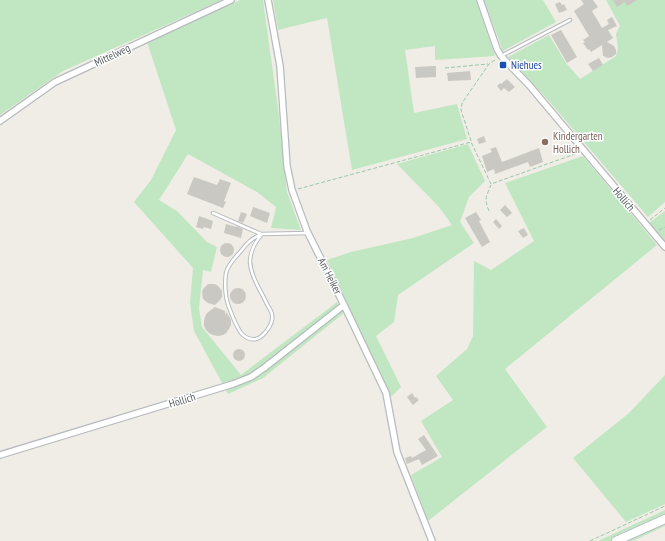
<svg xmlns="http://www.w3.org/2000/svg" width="665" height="541" font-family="'PT Sans Narrow',sans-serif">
	<rect width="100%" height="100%" fill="#efede5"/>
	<path fill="#c1e7c2" d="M0,0H222L63,71L0,115Z
		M240,0H263L279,116L287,192L301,230L271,228L276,207L257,192L188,154L159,200L177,211L207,242L217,247L211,272L203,270L199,308L202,327L241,375L337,302L344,313L263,378L228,394L194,331L190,303L193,268L134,202L151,180L176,130L147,42Z
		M273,0H476L495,56L435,60V46L405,50L414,113L457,104L467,139L352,170L327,18L278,30Z
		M484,0H543L556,22L503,51Z
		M606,0H665V202L648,217L548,100L508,57L549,35L566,63L580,79L616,56L618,48L616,34L620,26Z
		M468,144L485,181L469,197L460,222L474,243L398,295L394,322L376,336L401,387L391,397L327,260L351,252L413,238L452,225L439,207L397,164Z
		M583,156L657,245L505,369L547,427L428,521L411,475L442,457L421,421L453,400L436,376L467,349L473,336L474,261L491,270L534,241L505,183Z
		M665,211V242L649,223Z
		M665,375V504L626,522L573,458L629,413Z
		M665,510V526L633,541H598Z"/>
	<path fill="#cac8c2" d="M581,0H593L598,7L592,11L602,28L609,24L607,20L612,17L617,26L608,30L613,38L607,42L614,46L616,50V54L612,57L608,58L603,56L602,45L591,52L589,49L588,50L583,43L585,42L583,40L589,36L574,11L584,4Z
		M613,0H637L627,6L625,2L617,7Z
		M560,2L562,5L564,4L567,10L559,13L555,4Z
		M561,30L577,57L567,63L551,35Z
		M599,58L603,65L593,71L588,64Z
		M436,66V77L416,78L415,67Z
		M470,71L471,80L448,81L447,73Z
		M507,79L515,87L509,92L504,88L501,91L497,86L500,83L501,84Z
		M484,136L486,142L479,144L477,139Z
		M496,147L502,162L539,148L543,162L530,167L528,162L495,174L494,169L487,172L482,156L492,152L490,149Z
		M194,177L217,185L220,179L231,183L224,201L226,202L223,208L187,194Z
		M505,205L512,213L507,217L500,210Z
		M253,207L270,213L267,223L250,216Z
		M241,212L247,214L243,223L238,221Z
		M476,212L481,220L479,221L490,242L482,247L465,218Z
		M199,216L213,221L211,229L204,227L203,229L196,227Z
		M496,219L502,226L499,229L493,222Z
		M226,224L236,227V226L243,229L241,238L224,233Z
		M524,228L528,235L523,238L518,231Z
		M220 250a7 7 0 1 1 14 0a7 7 0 1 1-14 0Z
		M208,284H215L218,286L222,291V297L220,300L215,305L208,303L203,299L202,292L203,289Z
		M230 296a8 8 0 1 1 16 0a8 8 0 1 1-16 0Z
		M215,307L225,311V316L226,312L229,316L231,320V325L229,329L226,333L223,335L218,336L213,335L209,333L206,330L204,326V321L205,317L207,313Z
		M233 355a6 6 0 1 1 12 0a6 6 0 1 1-12 0Z
		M412,393L415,398L416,397L419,400L413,405L407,397Z
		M424,435L438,456L422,465L419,459L407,464L405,458L411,456L412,458L426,450L418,439Z"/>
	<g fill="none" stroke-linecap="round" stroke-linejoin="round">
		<g stroke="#b7babf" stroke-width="4.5">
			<path id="lane" d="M501,56L570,20
				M213,213L261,234
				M262,234C252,238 247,243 241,251C235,258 228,264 226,273C225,280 225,288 226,295C226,302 237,329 242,334C246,338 251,340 256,339C264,337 274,323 272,315C272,312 269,308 267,304C261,291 251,277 250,262C250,252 256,241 262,234L307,233"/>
		</g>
		<g stroke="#b7babf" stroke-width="8">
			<path id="street" d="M268,0L280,66L287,166L292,190L307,231L344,305L386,393L397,452L432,541
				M480,0L497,49L501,56L529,85L665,247
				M0,121L55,82L231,0
				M0,455L233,384L251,377L264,368L344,305"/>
		</g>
		<g stroke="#b8bbc1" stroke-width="10">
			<path id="secondary" d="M616,541L665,519"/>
		</g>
		<path stroke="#9ac8a8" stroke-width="1" stroke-dasharray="4 2" stroke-linecap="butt" d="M445,68L488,64
			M471,141L461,110L462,103L489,64L495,60
			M298,189L471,142L491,184L578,153
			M489,211C484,199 486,197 491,185
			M650,220L665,208
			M659,230L665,227
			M590,541L665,506"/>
		<use href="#lane" stroke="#fff" stroke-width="2.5"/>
		<use href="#street" stroke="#fff" stroke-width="5.5"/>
		<use href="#secondary" stroke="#fff" stroke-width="8"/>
	</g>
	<rect fill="#1a4fb4" stroke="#fff" stroke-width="1.5" x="499" y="61" width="8" height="8" rx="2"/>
	<circle fill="#8d6e63" stroke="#fff" stroke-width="1.5" cx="545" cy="142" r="4"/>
	<g text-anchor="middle" stroke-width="3" stroke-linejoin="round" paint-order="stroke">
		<g font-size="11" fill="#5c6065" stroke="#fff">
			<text transform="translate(112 55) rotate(-25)" y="4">Mittelweg</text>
			<text transform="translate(624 199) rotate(50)" y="4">Hollich</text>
			<text transform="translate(330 276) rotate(63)" y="4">Am Heiker</text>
			<text transform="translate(182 400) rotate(-17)" y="4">Hollich</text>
		</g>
		<g font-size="11" fill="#164399" stroke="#fff" text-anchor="start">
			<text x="511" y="69">Niehues</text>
		</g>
		<g font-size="11" fill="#785e54" stroke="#fff" text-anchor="start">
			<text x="553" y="140">Kindergarten<tspan x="553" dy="13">Hollich</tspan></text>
		</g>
	</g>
</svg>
